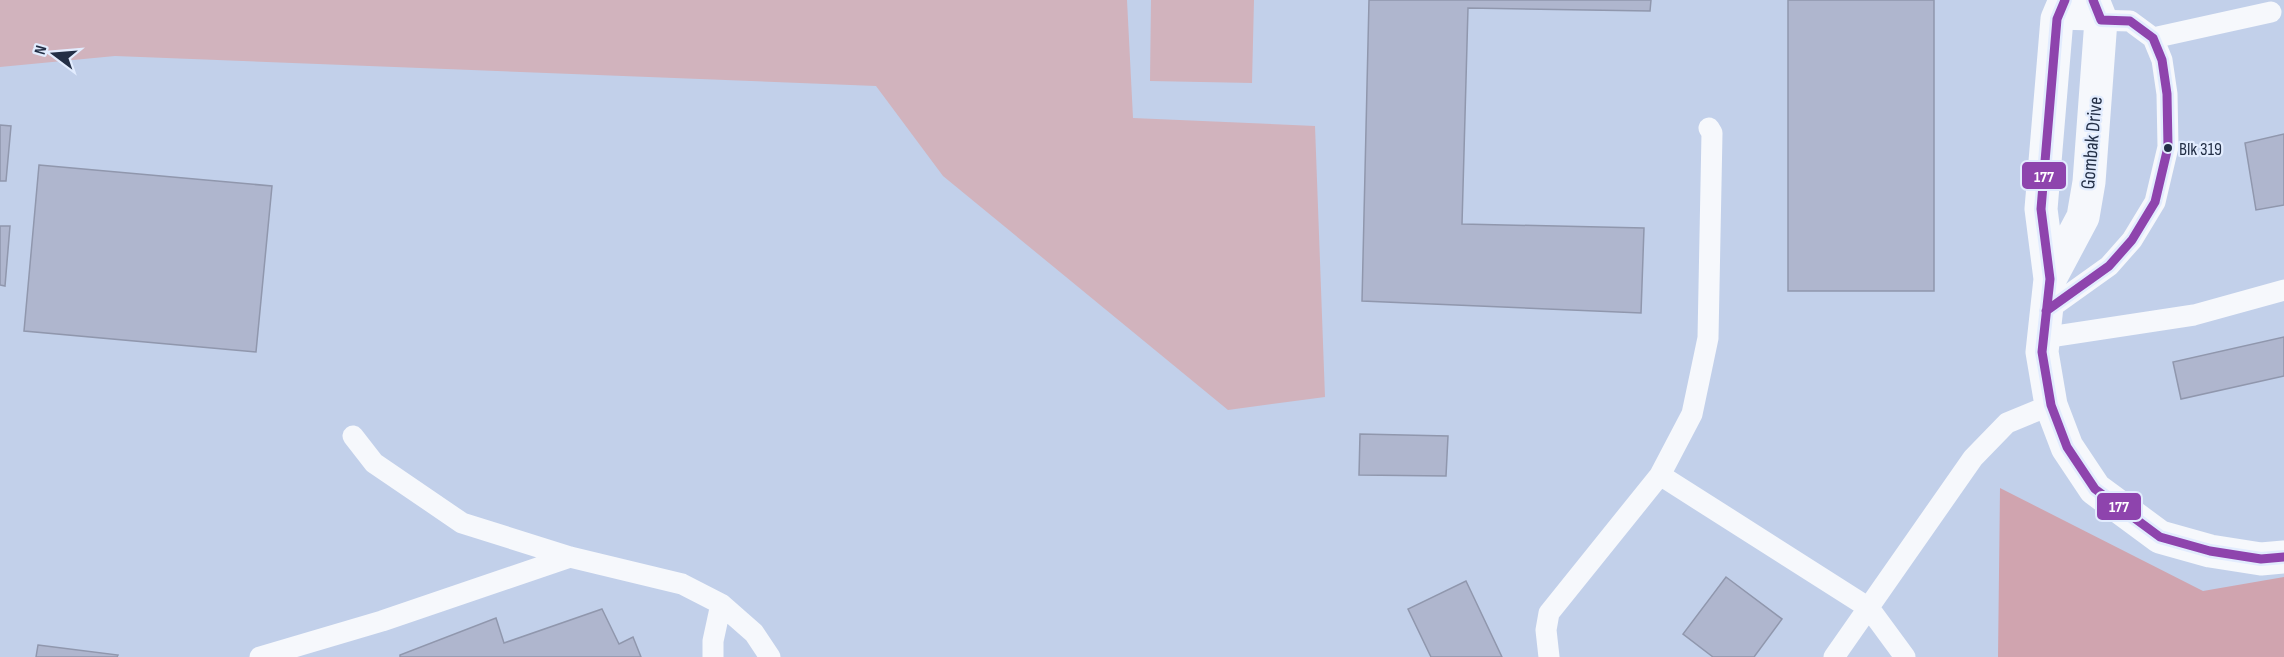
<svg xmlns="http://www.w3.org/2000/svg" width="2284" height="657" font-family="'Sofia Sans Condensed',sans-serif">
	<rect width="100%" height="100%" fill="#c2d0ea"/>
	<path fill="#d1b3bd" d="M0,0H1127L1133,118L1315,126L1325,397L1228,410L943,176L876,86L115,56L0,67Z
		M1151,0H1254L1252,83L1150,81Z"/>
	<path fill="#d0a4af" d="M2000,488L2203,591L2284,577V657H1998Z"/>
	<path fill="#afb6ce" stroke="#9097ad" stroke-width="1.5" d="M1369,0H1651L1650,11L1468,8L1462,224L1644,228L1641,313L1362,301Z
		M1788,0H1934V291H1788Z
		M0,125L11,126L6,181H0Z
		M2284,134V205L2256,210L2245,143Z
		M39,165L272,186L256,352L24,331Z
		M0,226H10L5,286L0,285Z
		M2284,337V376L2181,399L2173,362Z
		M1360,434L1448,436L1446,476L1359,475Z
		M1726,577L1782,619L1754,657H1713L1683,634Z
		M1466,581L1502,657H1431L1408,609Z
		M602,609L619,644L633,637L641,657H400V655L496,618L504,643Z
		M38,645L118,655L117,657H36Z"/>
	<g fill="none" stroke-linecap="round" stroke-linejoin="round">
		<path stroke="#f6f8fc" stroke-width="21" d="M2057,19L2130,21L2153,38L2271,12
			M2046,311L2109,266L2132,240L2155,202L2168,147L2167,94L2162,60L2153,38
			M2043,338L2194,315L2284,290
			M353,436L374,463L462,523L570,557L682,584L721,604L754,633L770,657
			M1660,475L1869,608L1905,657
			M260,657L382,621L570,557
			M713,657V641L721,604
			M1549,657L1546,630L1549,613L1660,475L1692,414L1708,338L1712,133L1709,128
			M1834,657L1973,458L2007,423L2051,405"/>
		<path stroke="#f6f8fc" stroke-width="33" d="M2065,0L2057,19L2041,209L2050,279L2042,352L2051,405L2067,447L2095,489L2160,537L2210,551L2261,559L2284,557
			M2050,279L2083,217L2089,182L2101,20L2093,0"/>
		<g stroke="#e2ecfe" stroke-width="14">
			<path id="bus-1" d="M2065,0L2057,19L2041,209L2050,279L2042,352L2051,405L2067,447L2095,489L2160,537L2210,551L2261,559L2284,557
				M2046,311L2109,266L2132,240L2155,202L2168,147L2167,94L2162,60L2153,38L2130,21L2101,20L2093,0"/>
		</g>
		<use href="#bus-1" stroke="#8e44ad" stroke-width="9"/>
	</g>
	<circle fill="#232f46" stroke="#e2ecfe" stroke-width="2" cx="2168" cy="148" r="5"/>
	<g text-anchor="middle" stroke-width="4.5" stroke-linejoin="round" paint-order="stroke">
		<g font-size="18" fill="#232f46" stroke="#e2ecfe" text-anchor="start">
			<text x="2179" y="155">Blk 319</text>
		</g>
		<g font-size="20" fill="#232f46" stroke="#e2ecfe">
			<text transform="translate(2091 143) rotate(-85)" y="7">Gombak Drive</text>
		</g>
	</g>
	<g stroke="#e2ecfe" stroke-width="2">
		<rect x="2021" y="161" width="46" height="29" rx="6" fill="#8e44ad"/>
		<rect x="2096" y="492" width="46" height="29" rx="6" fill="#8e44ad"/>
	</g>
	<g font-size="16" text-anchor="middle" font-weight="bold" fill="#fff">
		<text x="2044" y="182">177</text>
		<text x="2119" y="512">177</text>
	</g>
	<g transform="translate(54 54) rotate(286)" stroke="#e2ecfe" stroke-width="4.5" paint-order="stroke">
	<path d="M0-4.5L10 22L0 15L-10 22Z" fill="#232f46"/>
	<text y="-9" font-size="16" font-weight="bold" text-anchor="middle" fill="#232f46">N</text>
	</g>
</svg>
